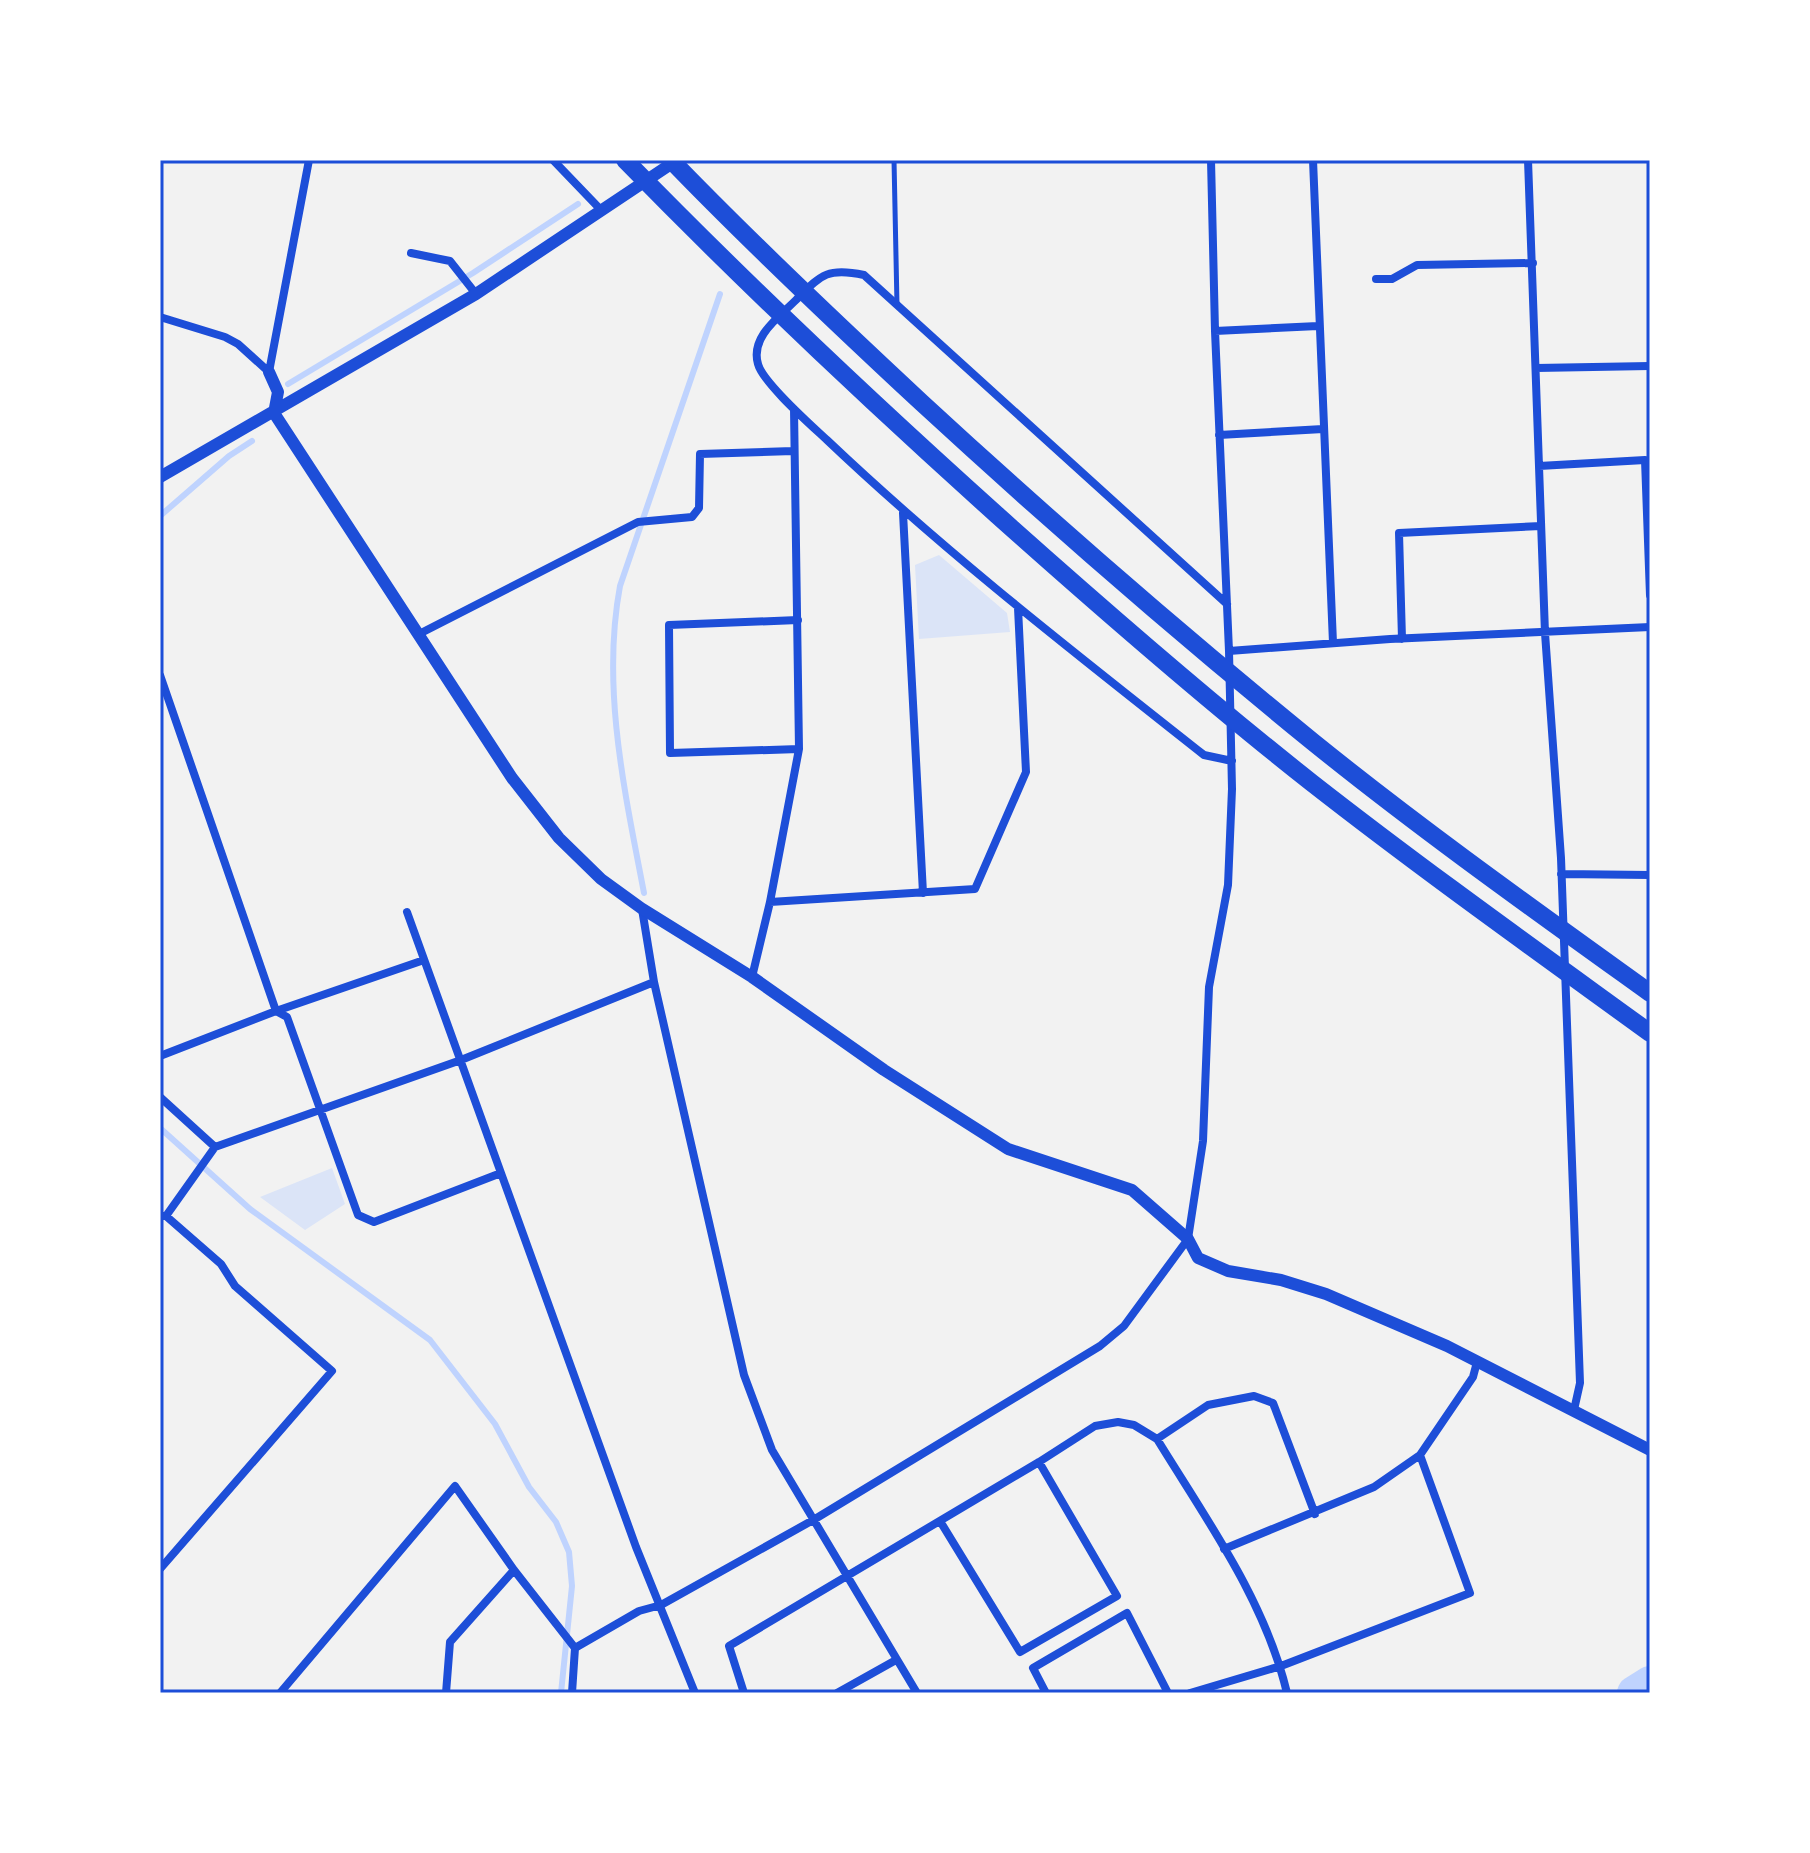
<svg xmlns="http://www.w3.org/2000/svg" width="1810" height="1853" font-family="'Roboto Condensed',sans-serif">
	<rect width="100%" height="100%" fill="#f2f2f2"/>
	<path fill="#dbe4f7" d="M939,555L1007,613L1010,632L919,639L915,565Z
		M332,1168L345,1204L305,1230L260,1197Z"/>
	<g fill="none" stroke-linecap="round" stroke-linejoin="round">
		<path stroke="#bfd3fe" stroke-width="6" d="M288,384L473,273L578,204
			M160,516L229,456L252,441
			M644,893C625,793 601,688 620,586L720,294
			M160,1128L250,1209L430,1340L495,1424L529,1487L556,1522L569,1552L572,1586L561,1693"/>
		<path stroke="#bfd3fe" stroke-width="34" d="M1634,1693L1650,1683"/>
		<path stroke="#1d4ed8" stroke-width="5" d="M894,160L897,305"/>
		<path stroke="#1d4ed8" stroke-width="8" d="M553,160L601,210
			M1313,160L1333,643
			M1528,160L1545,633L1561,858L1580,1383L1574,1410
			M411,253L450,261L476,294
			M1376,279H1392L1417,265L1533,263
			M160,317L225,337L238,344L269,372L309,160
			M1215,331L1318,326
			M1536,368L1650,366
			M1219,435L1323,429
			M1539,466L1645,460L1650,595
			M903,513L923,893
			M1227,604L864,275C827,267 821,275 796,300C779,317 750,337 758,364C763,383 811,425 827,440C946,553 1075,653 1204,755L1232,761
			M798,620L669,625L670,753L799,749
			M419,634L638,522L692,517L699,508L700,454L793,451
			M1402,639L1399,533L1541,526
			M1229,651L1390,639L1650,627
			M160,675L276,1011L287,1017L358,1215L374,1222L501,1173L636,1547L695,1693
			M1561,874L1650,875
			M770,902L975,889L1026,772L1018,608
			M642,909L654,982L744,1375L772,1450L917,1693
			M407,912L501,1173
			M752,977L770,902L799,749L794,409
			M160,1056L276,1011L424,960
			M160,1097L215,1147
			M160,1216H166L221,1264L235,1286L332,1371L160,1569
			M166,1216L215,1147L461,1060L654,982
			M1157,1439L1208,1405L1254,1396L1273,1403L1315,1514
			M940,1521L1020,1652L1117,1596L1039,1462
			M1224,1549L1374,1487L1420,1455L1473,1377L1477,1362
			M575,1648L639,1611L661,1605L815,1519L1100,1346L1124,1326L1188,1239L1203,1141L1209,987L1228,885L1232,789L1229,651L1215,331L1211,160
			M280,1693L455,1486L514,1570L575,1648L572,1693
			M446,1693L450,1642L514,1570
			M744,1693L729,1646L1039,1462L1095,1426L1118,1422L1134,1425L1157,1439C1206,1519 1265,1600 1287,1693
			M837,1693L896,1660
			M1046,1693L1033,1668L1127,1613L1168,1693
			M1190,1693L1281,1666L1470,1593L1420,1455"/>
		<path stroke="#1d4ed8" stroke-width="12" d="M269,372L278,392L274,413L512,778L559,838L601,879L641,908L752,977L884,1070L1008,1149L1132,1190L1188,1239L1198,1258L1228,1271L1281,1280L1326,1294L1447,1346L1650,1450
			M160,477L476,294L677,160"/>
		<path stroke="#1d4ed8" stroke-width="18" d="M625,160C745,283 870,401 997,515C1100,607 1204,698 1312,783C1422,869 1537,951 1650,1033
			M671,160C752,244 837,324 922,403C1049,520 1179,633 1313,742C1422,830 1536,911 1650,993"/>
	</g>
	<rect width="1810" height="1853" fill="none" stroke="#ffffff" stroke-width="324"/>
	<rect x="162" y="162" width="1486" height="1529" fill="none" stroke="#1d4ed8" stroke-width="3"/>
</svg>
